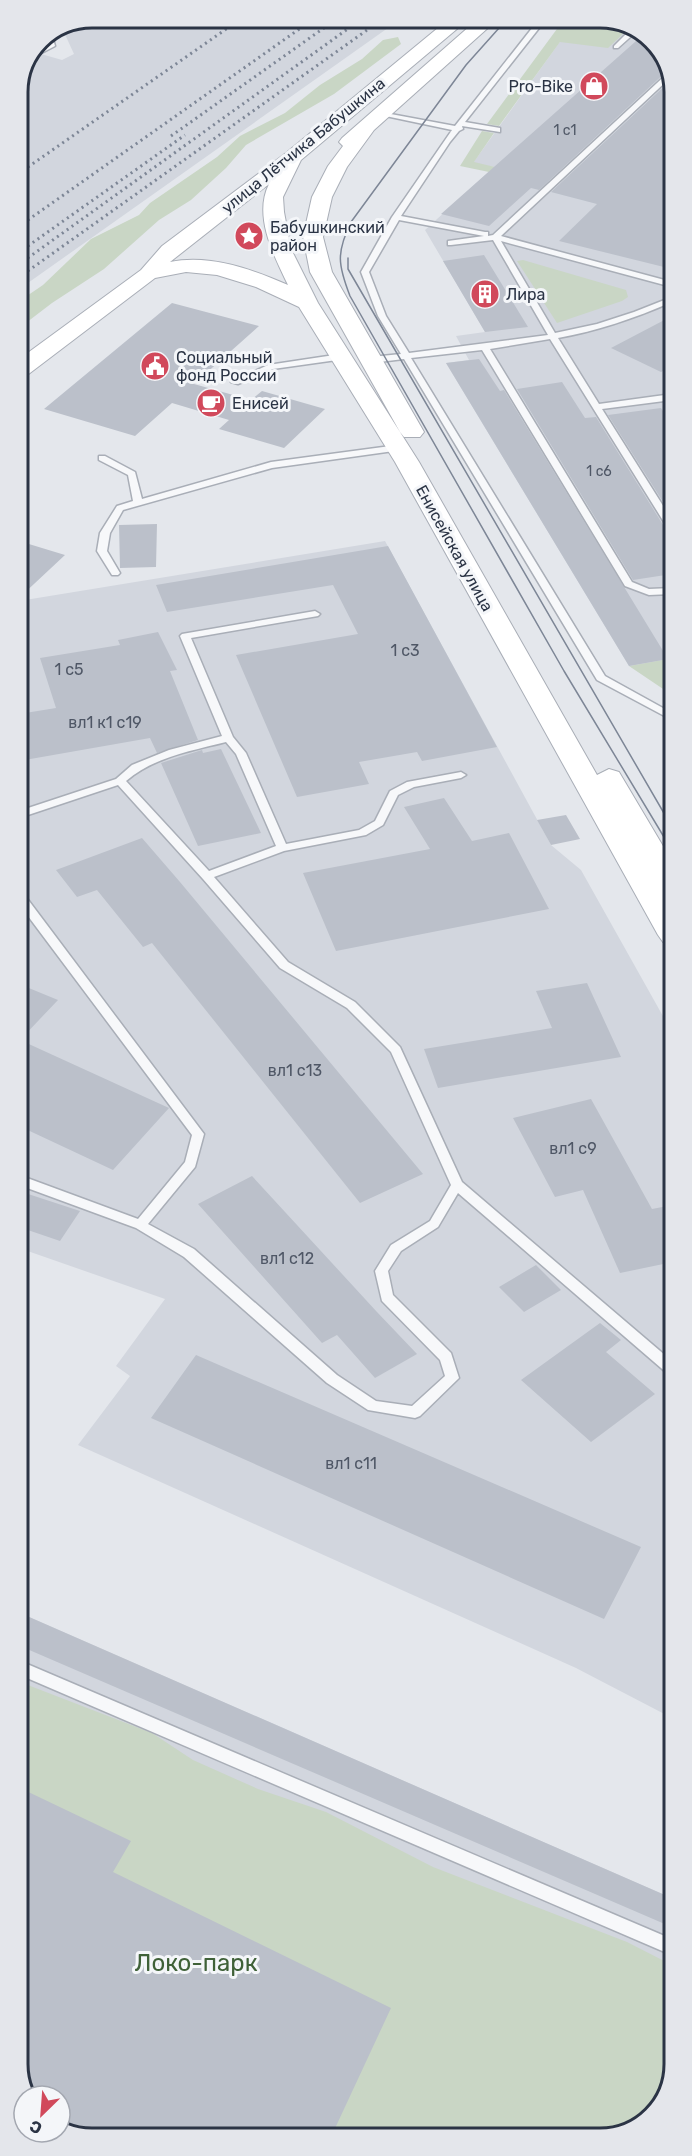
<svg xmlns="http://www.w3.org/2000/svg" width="692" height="2156" font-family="Rubik,sans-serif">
	<rect width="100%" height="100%" fill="#e4e7ec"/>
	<path fill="#d2d6de" d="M92,18H402L18,290V88L34,52L62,60L74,54L63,30Z
		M577,18H605L649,36L672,73V659L629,666L446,363L469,360L456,336L485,332L425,230L494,167L473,163Z
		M385,541L551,845L581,870L673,1034L674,1719L576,1668L78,1445L130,1376L116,1366L165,1299L19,1248V601Z
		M20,1613L674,1899V1983L20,1694Z"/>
	<path fill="#c9d6c5" d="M565,18H577L587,25L624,33L608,48L560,42L499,126L487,124Z
		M398,37L401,44L334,94L246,145L226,168L191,200L159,220L104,269L52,303L18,329V302L43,285L91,239L139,215L150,203L217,157L240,136L285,113L320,85L362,59L383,40Z
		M482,131L494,133L474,162L495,167L489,172L460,166Z
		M523,260L626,290L628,297L622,301L557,323L517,261Z
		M672,659V695L629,666L668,659Z
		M20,1682L152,1733L193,1760L258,1789L326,1812L433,1867L627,1942L674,1966V2064L658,2109L619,2136L87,2138L60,2096H29L20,2083Z"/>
	<path fill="#bbc0ca" d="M644,34L649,36L669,69L539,190L531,188L489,226L441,214Z
		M672,79V269L559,241L597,204L551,192Z
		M484,255L528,327L485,332L443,261Z
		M172,303L259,326L194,384L251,400L262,391L325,409L284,448L219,429L229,420L172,403L135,436L44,409Z
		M672,316V366L661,372L611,348Z
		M479,359L500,391L504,390L668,659L629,666L446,363Z
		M562,382L585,418L596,417L665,528L672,532V574L633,580L517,389Z
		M661,408L672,425V516L608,415Z
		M157,524L156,567L120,568L119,525Z
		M19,541L65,555L19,598Z
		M388,546L497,747L422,761L417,752L359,762L369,784L297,797L236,655L358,634L333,585L167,612L156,585Z
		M158,632L177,670L170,671L198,740L157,753L150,738L19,761V714L56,708L40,658L120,645L118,640Z
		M221,749L261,833L198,846L161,763L202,750L203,753Z
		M444,798L472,841L509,833L549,909L336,951L303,873L430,849L404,807Z
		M566,815L580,839L551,845L537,820Z
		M142,838L180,882L423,1174L360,1203L152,943L143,947L97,890L77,897L56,870Z
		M587,983L621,1057L438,1088L424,1049L552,1028L536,991Z
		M19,984L58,1000L20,1040L169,1108L113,1170L19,1126Z
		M591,1099L652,1209L673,1205V1262L620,1273L583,1190L555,1197L513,1118Z
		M252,1176L377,1312L417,1354L375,1378L337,1335L322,1343L198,1204Z
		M19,1191L80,1211L60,1241L19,1227Z
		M536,1265L561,1290L524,1312L499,1287Z
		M600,1323L621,1340L606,1352L655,1394L591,1442L521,1380Z
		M196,1355L641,1547L604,1619L151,1418Z
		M20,1613L674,1899V1928L20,1646Z
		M20,1788L131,1841L113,1872L391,2008L331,2137L87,2138L60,2127V2096H29L20,2083Z"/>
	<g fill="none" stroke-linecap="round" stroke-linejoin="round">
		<g stroke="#a9aeb7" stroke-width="3">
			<path id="lane" d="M540,18H547L465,122L500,128V132L462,126L463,129L459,131L450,142L401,216L485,232H488V236L493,235L670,71L672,76L501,236L672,282V287L501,241L555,333L597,324L634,312L672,297V302C635,318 597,331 558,338L599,404L672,394V400L602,409L672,520V530L667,527L550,339L490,349L632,582L649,589L672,588V594L649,595L625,586L482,350L411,358L605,676L672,713V720L597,680L404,359L371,363L367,360L371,357L401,354L378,316L361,272L392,217L452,130L376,114L380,112L455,126ZM399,220L484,236L448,241V245H451L493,240L548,335L409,353L386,316L369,272Z
				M631,29L637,31L618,48H614V46Z
				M52,35L55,46L32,58L34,52L49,44L46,37Z
				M341,354L344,355V359L273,369L238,384L231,382L268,365Z
				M398,445L401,446V450L272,468L123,510L110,533L107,551L120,573L118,575H112L97,551L100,533L117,506L133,501L128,475L99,460V456H105L135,472L142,499L271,462Z
				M315,611L320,614L318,616L191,638L233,737L246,753L286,844L359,830L375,821L390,791L407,782L461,772L466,775L461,778L414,787L398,795L383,825L366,835L284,851L214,877L288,962L355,1002L400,1047L462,1182L673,1362V1375L668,1374L458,1193L438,1227L401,1251L388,1271L393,1295L451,1353L459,1378L420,1416L415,1418L368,1410L327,1383L184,1257L136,1228L19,1185V1175L138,1219L185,1162L192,1135L19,904V892L23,893L204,1134L195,1167L148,1224L194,1249L337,1375L376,1401L412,1406L445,1376L440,1360L382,1301L375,1271L391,1245L430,1221L451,1185L391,1052L347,1008L280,968L203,879L118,785L19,818V811L116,779L132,765L169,750L222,736L180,636L182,634ZM226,742L236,754L276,846L209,871L126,781C154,757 191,751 226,742Z
				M20,1661L674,1940V1956L20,1675Z"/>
		</g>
		<g stroke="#a9aeb7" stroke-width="2">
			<path id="secondary" d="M450,18H470L301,160L283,197L284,212L291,249L318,303L419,462L597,775L609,769L619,772L673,863V899L666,897L673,908V945L663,942L658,935L395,462L299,307L256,287L217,275L186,272L155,278L26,376L18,378V360L141,270L162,246L286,153ZM269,184C253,216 274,256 288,285C251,269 210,254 170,262Z
				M479,18H499L374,130L347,167L332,197L323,237L332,272L424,432L420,437H404L400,432L310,272L303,237L312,197L328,166L343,146L339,142L342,138Z"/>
		</g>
		<use href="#lane" fill="#f7f8fa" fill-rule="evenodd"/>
		<use href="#secondary" fill="#fff" fill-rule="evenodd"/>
		<path stroke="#7d8696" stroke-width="1.5" d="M508,18L466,65L351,222C336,253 338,265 350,296L564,671L673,852
			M348,258V269L672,827"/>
		<path stroke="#7d8696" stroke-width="3" stroke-dasharray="2 4" stroke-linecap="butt" d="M171,136L338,18
			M18,174L242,18
			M18,227L315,18
			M18,253L185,135
			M18,265L363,18
			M18,278L384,18"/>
	</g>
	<defs>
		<g id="shop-disc" transform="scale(1.5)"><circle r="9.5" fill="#d1495b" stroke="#f4f6f9"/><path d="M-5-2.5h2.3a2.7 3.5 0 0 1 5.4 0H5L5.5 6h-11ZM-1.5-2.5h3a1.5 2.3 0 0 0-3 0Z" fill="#fff"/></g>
		<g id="sight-disc" transform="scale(1.5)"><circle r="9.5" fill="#d1495b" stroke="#f4f6f9"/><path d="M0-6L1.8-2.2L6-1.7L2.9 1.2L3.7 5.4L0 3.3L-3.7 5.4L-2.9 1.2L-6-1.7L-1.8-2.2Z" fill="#fff"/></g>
		<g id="building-disc" transform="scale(1.5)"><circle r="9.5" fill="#d1495b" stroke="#f4f6f9"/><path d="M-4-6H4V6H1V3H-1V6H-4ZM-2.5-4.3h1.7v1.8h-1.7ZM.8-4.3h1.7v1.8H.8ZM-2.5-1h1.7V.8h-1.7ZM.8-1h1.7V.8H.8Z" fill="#fff"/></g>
		<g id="civic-disc" transform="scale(1.5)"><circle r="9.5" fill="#d1495b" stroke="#f4f6f9"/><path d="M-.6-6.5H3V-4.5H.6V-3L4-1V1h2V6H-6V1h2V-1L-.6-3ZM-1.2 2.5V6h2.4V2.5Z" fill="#fff"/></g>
		<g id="cafe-disc" transform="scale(1.5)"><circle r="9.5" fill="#d1495b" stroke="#f4f6f9"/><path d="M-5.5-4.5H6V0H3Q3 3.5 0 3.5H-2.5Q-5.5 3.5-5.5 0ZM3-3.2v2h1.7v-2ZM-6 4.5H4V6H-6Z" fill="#fff"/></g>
	</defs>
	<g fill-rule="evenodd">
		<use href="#shop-disc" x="594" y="86"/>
		<use href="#sight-disc" x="249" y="236"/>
		<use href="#building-disc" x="485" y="294"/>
		<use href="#civic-disc" x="155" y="366"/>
		<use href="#cafe-disc" x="211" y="403"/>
	</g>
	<g text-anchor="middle" stroke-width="6" stroke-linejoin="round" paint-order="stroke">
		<g font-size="14" fill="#4f5766">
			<text x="565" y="135">1 с1</text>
			<text x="599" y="476">1 с6</text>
		</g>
		<g font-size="16" fill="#2b3445" stroke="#f4f6f9" text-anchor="start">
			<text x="573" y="92" text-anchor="end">Pro-Bike</text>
			<text x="270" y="233">Бабушкинский<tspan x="270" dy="18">район</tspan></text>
			<text x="506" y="300">Лира</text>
			<text x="176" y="363">Социальный<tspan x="176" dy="18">фонд России</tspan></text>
			<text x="232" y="409">Енисей</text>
		</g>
		<g font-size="16" fill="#2b3445" stroke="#f4f6f9">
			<text transform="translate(303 145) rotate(-39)" y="6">улица Лётчика Бабушкина</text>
			<text transform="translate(455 548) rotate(61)" y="6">Енисейская улица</text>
		</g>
		<g font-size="16" fill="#4f5766">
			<text x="405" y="656">1 с3</text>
			<text x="69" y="675">1 с5</text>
			<text x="105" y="728">вл1 к1 с19</text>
			<text x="295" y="1076">вл1 с13</text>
			<text x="573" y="1154">вл1 с9</text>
			<text x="287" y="1264">вл1 с12</text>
			<text x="351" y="1469">вл1 с11</text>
		</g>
		<g font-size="24" fill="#3f6138" stroke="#f4f6f9">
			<text x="196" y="1971">Локо-парк</text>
		</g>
	</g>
	<path d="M0 0H692V2156H0ZM92 28H600A64 64 0 0 1 664 92V2064A64 64 0 0 1 600 2128H92A64 64 0 0 1 28 2064V92A64 64 0 0 1 92 28Z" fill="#e4e6eb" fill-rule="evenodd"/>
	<path fill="none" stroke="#2b3445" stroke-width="3" d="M92 28H600A64 64 0 0 1 664 92V2064A64 64 0 0 1 600 2128H92A64 64 0 0 1 28 2064V92A64 64 0 0 1 92 28Z"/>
	<g transform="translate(42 2114) rotate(205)"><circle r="28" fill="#f4f6f9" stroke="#a4a8b1" stroke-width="1.5"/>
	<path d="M0-4.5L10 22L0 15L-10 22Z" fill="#d1495b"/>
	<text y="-9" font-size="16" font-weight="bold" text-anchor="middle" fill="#2b3445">С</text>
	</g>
</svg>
